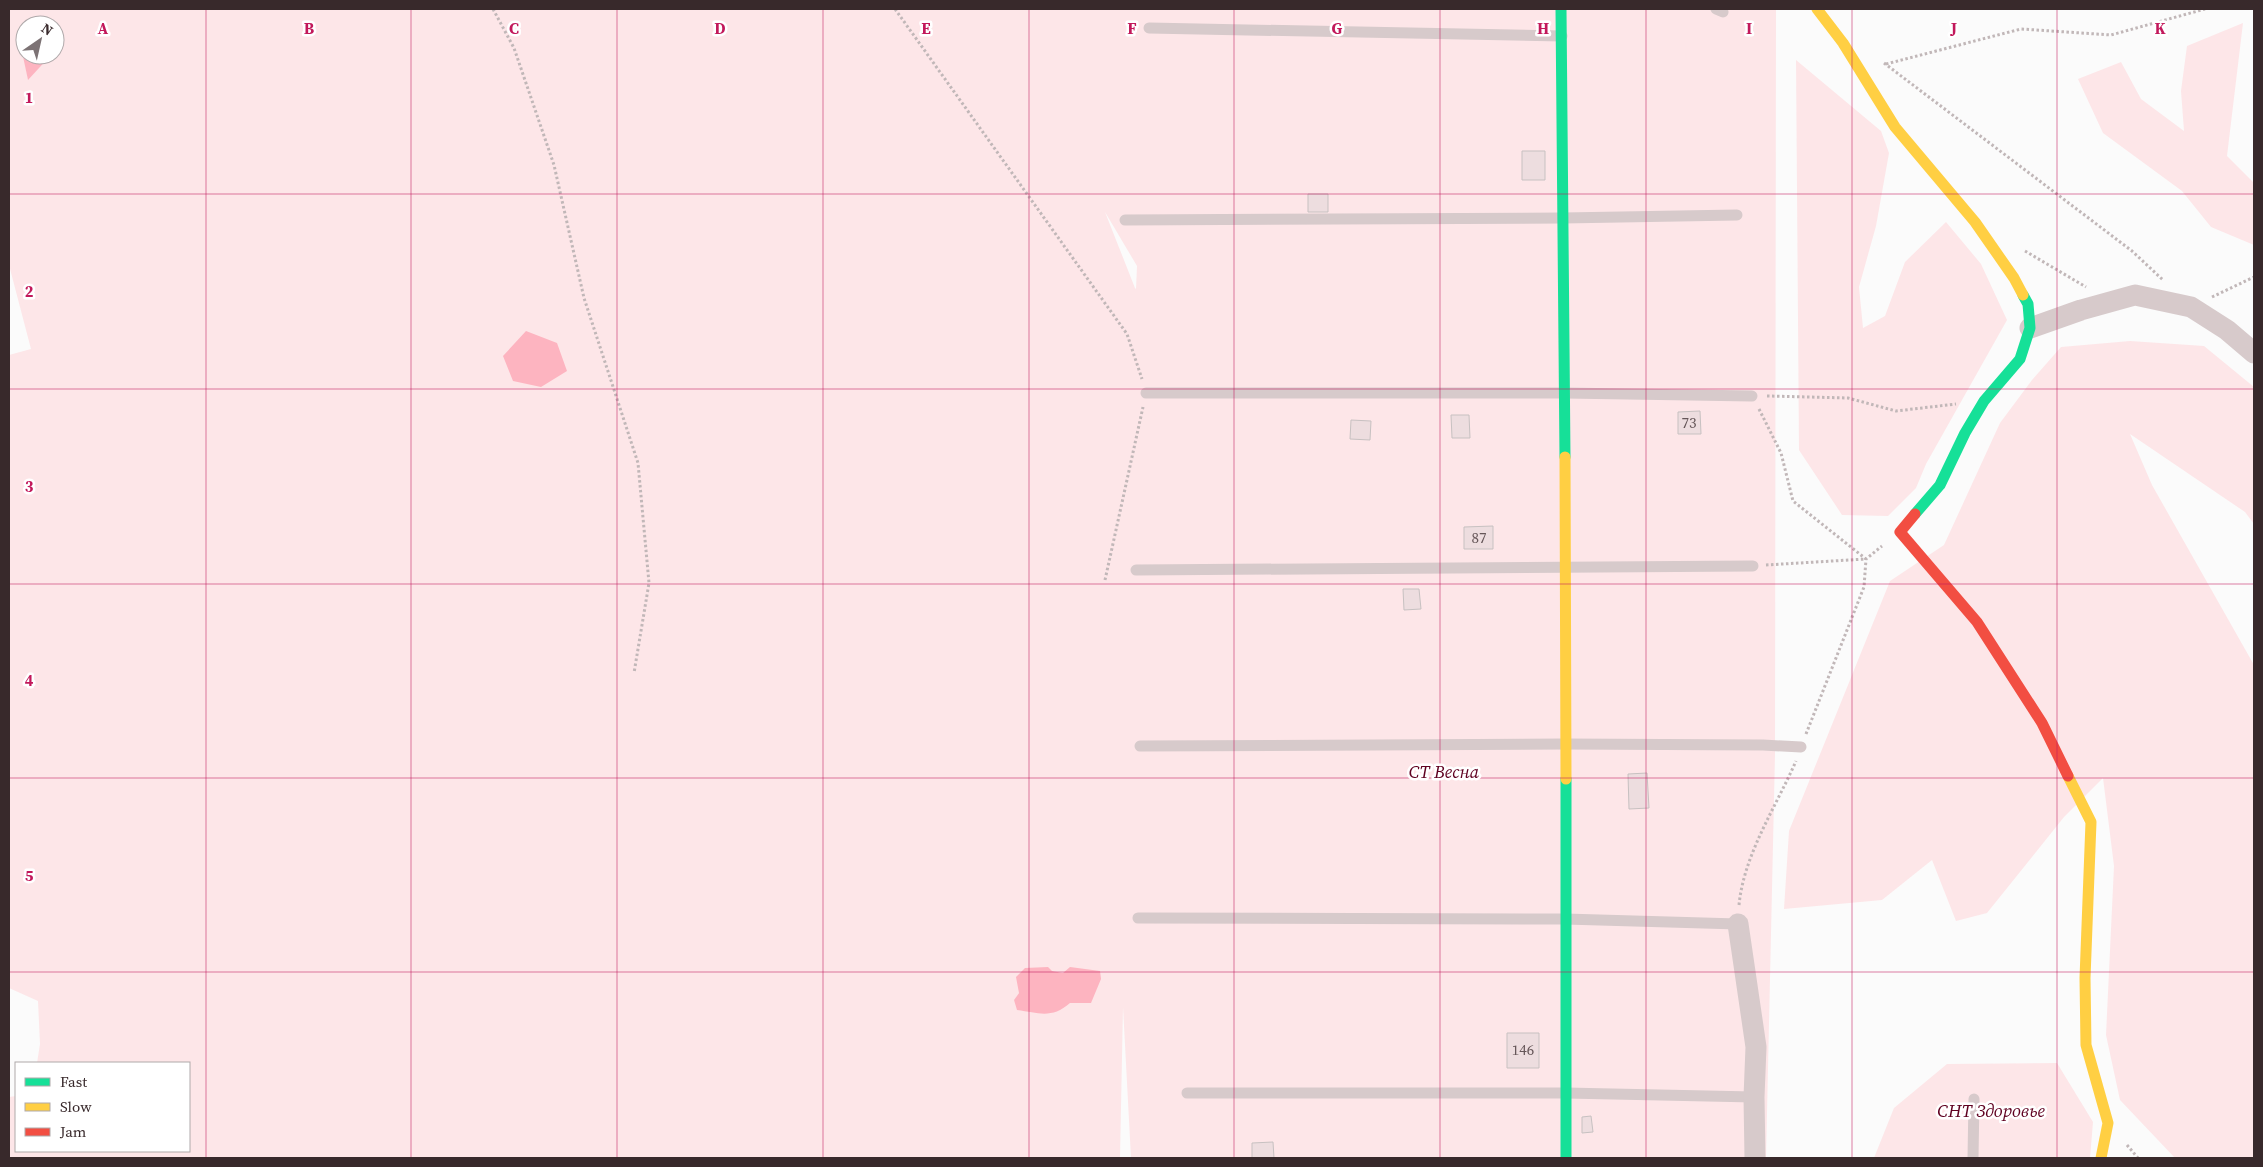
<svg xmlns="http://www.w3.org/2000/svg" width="2263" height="1167" font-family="'Source Serif 4',serif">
	<rect width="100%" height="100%" fill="#fbfbfb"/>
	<path fill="#fde6e8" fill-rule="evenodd" d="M9,9H1776L1775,755L1766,1158H1131L1123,1007L1120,1158H9V1097L16,1096V1151H189V1063H37L40,1044L38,1001L9,988V355L31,349L9,265ZM25,25H55V55H51L28,79L19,33L25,37ZM1105,212L1137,266L1136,289L1135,288ZM1052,971L1063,973L1091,1003L1014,1001L1019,993Z
		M2243,23L2227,156L2254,183V245L2211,227L2182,191L2103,133L2078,79L2121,62L2141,99L2184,131L2181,91L2187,46Z
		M1796,60L1881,131L1889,153L1876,226L1859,287L1863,328L1885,316L1905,262L1946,222L1981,264L2007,320L1926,464L1916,488L1888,516L1842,515L1799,450Z
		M2130,341L2204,346L2254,387V524L2245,512L2130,434L2152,485L2254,665V1158H2175L2120,1100L2106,1035L2114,866L2103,778L2064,817L1987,913L1956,921L1932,860L1882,900L1784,909L1789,831L1890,581L1944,545L2000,423L2032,380L2061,347Z
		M2057,1063L2093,1122L2090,1158H1874L1894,1108L1947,1064Z"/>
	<path fill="#fdb4c0" d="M18,33L25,37V55H51L28,80Z
		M526,331L557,343L567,371L541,387L513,381L503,356Z
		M1048,967L1052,971L1063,973L1070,967L1100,971L1101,979L1091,1003H1070C1052,1019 1039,1013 1017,1010L1014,1000L1019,993L1016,977L1025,968Z"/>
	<path fill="#eddddf" stroke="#c7c1c1" d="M1522,151H1545V180H1522Z
		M1308,194H1328V212H1308Z
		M1700,411L1701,434H1678V412Z
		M1451,415H1469L1470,438H1452Z
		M1351,420L1371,421L1370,440L1350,439Z
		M1493,526V549H1464V527Z
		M1403,589H1419L1421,609L1404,610Z
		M1647,773L1649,808L1629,809L1628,774Z
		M1507,1033H1539V1068H1507Z
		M1591,1116L1593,1132L1582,1133V1117Z
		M1273,1142L1274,1158H1252V1143Z"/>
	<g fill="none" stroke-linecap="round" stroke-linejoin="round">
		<path stroke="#c1b7b8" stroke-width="3" stroke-dasharray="2.5 2.5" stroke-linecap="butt" d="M493,9L514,48L554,165L584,298L638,463L649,583L634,673
			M895,9L1127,334L1142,379
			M1884,63L2132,251L2163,280
			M1886,64L2021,29L2111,35L2205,9
			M2025,251L2086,287
			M2212,297L2254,277
			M1767,396L1848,398L1896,411L1956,404
			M1759,409L1781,453L1793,501L1866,559
			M1766,565L1866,559
			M1105,580L1143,407
			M1806,734L1864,587L1866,559L1882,546
			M1739,905C1744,854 1776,807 1796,761
			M2127,1145L2138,1158"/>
		<path stroke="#d7cacb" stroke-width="11" d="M1716,9L1723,12
			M1149,28L1562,36
			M1125,220L1563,218L1737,215
			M1146,393H1565L1752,396
			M1136,570L1753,566
			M1140,746L1564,744L1763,745L1801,747
			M1138,918L1565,919L1738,924
			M1187,1093H1566L1754,1097
			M1973,1158L1974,1099"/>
		<path stroke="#d7cacb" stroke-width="21" d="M2030,328L2081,310L2135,295L2191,307L2227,330L2254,353
			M1738,924L1756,1047L1754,1097L1755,1158"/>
		<path stroke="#16e098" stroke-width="11" d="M1561,9L1565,457
			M1915,514L1940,485L1965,433L1984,401L2020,359L2030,328L2028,304L2023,295
			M1566,779V1158"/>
		<path stroke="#ffcf43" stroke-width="11" d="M1817,9L1843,43L1895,127L1975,222L2014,278L2023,295
			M1565,457L1566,779
			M2068,776L2091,822L2085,978L2086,1045L2108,1123L2101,1158"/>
		<path stroke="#f24e42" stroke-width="11" d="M1915,514L1900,532L1977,622L2042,723L2068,776"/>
	</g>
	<path fill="none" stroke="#c2185b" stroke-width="1" stroke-opacity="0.55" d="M206,9V1158M411,9V1158M617,9V1158M823,9V1158M1029,9V1158M1234,9V1158M1440,9V1158M1646,9V1158M1852,9V1158M2057,9V1158M9,194H2254M9,389H2254M9,584H2254M9,778H2254M9,972H2254"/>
	<g text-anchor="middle" stroke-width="5" stroke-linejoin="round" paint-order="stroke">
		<g font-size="15" fill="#655658">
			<text x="1689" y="428">73</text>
			<text x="1479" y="543">87</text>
			<text x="1523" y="1055">146</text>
		</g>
		<g font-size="18" font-style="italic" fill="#5f0020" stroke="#fff">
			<text x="1444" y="778">СТ Весна</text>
			<text x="1991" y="1117">СНТ Здоровье</text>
		</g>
	</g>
	<g font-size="16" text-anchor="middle" font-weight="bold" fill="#c2185b" stroke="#fff" stroke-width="5" stroke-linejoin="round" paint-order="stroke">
		<text x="103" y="34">A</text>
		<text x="309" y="34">B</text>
		<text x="514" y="34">C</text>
		<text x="720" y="34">D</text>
		<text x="926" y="34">E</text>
		<text x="1132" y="34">F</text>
		<text x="1337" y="34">G</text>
		<text x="1543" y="34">H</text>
		<text x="1749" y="34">I</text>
		<text x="1954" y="34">J</text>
		<text x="2160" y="34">K</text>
		<text x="29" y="103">1</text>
		<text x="29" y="297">2</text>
		<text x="29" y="492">3</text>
		<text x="29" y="686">4</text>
		<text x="29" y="881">5</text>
	</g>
	<rect width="2263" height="1167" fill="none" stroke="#38292b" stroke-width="20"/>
	<rect x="15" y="1062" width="175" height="90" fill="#ffffff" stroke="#afa9aa"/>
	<rect x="25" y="1078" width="25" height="8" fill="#16e098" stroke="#afa9aa"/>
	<text x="60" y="1087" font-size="15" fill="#38292b">Fast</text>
	<rect x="25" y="1103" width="25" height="8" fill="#ffcf43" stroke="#afa9aa"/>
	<text x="60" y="1112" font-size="15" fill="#38292b">Slow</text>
	<rect x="25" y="1128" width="25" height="8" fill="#f24e42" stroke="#afa9aa"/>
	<text x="60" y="1137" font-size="15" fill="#38292b">Jam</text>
	<g transform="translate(40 40) rotate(34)"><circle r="24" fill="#ffffff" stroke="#afa9aa"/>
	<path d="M0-4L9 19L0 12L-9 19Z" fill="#7c7274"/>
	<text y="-8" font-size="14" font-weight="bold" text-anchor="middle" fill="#38292b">N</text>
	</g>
</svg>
